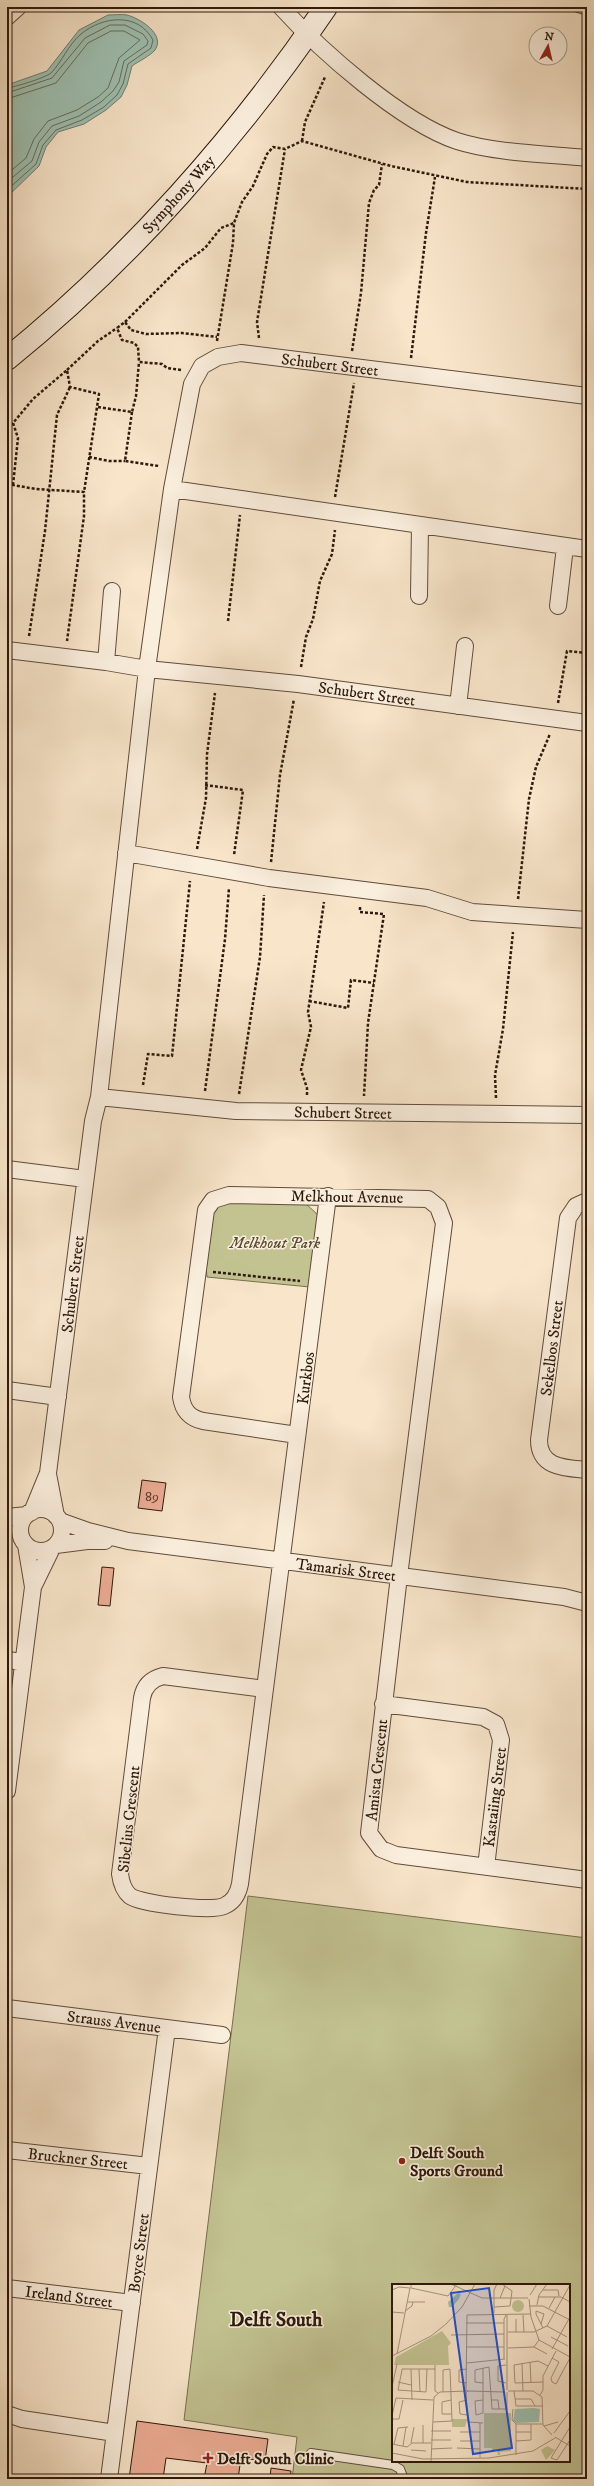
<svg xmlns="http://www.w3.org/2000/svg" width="594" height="2486" font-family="'IM FELL DW Pica',serif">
	<rect width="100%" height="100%" fill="#f8e5ca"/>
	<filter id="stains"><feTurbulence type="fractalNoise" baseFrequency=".005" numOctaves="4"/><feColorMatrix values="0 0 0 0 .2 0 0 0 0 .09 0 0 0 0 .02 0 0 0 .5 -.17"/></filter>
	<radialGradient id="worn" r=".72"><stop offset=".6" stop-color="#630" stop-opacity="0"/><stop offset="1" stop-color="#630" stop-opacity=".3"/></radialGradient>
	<path fill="#c3c392" stroke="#786e4e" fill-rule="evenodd" d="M221,1202L305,1203L318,1215L310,1287L207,1277L205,1255L209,1218Z
		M248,1896L587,1938V2479H292L297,2437L184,2420ZM393,2285H569V2461H393Z"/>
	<path fill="#9ec0b1" stroke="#717d6e" d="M108,15C114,15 121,14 127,15C139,18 166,34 155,50C150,56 139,61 132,66L127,85L121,97L106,110L84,124L58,132L46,147L39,166L7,197V85L47,71L79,30Z"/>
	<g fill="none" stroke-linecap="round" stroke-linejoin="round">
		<path stroke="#666c5e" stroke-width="1" d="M7,88C15,87 45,78 51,73C62,62 68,45 81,34C103,16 138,12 153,40L151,48L128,64L123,84L117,95L104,107L82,120L56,130L43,145L36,164L7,190
			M7,93L52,78L85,38L110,25H125L143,34L148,41L147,45L124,61L119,82L113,91L101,102L79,116L52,126L39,142L32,161L7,182
			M7,99L56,83L88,43L111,31H124L140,40L119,58L108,88L98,97L77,110L48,121L34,139L26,158L7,174"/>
	</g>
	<path fill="#ecac94" stroke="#2d190a" d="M142,1480L166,1483L162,1511L138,1508Z
		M102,1567L114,1568L110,1606L98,1605Z
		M137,2421L268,2439L265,2461L241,2458L238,2479H204L207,2463L166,2458L163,2479H129Z
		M271,2468L291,2471L290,2479H270Z"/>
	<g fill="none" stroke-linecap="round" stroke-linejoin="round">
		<g stroke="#604c3a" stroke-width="10">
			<path id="lane" d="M575,7L587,11
				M311,2453L393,2465L400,2469L404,2479"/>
		</g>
		<g stroke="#604c3a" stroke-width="18">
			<path id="street" d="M281,7C321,51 401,122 457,141C494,153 547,154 587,158
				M7,17L18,7
				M172,489L587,549
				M419,596L420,525
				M558,606L565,547
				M7,650L106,662L147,669L298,684L587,723
				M106,662L112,591
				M458,706L465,646
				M126,853L269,878L427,898L472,912L587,920
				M99,1097L236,1111L587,1115
				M7,1169L85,1179
				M587,1201L576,1206L568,1218L539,1440C539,1468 565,1468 587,1470
				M7,1390L58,1397
				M297,1435L203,1421C190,1418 183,1411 181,1397L206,1210L213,1200L229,1195L428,1199L438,1207L444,1223L399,1576L369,1833L381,1849L396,1855L587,1880
				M48,1474L56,1516
				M20 1530a21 21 0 1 1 42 0a21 21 0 1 1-42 0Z
				M32,1512L48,1473L93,1121L99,1097L147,669L172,489L192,384L202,366L218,357L241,353L587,396
				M7,1517L27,1515
				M60,1521L88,1531L128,1541L564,1597L587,1603
				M26,1545L33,1587
				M56,1545L87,1541H105
				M7,1660L23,1662
				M265,1689L163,1676C151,1679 144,1686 142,1698L120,1874C121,1882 123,1890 130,1896C141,1904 212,1912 224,1906C234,1902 238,1894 240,1884L328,1196
				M383,1704L483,1717L496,1724L501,1740L486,1867
				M7,1791L33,1587L52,1548
				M7,2008L222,2035
				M7,2150L149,2166
				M7,2288L132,2303
				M7,2414L22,2419L115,2433
				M109,2479L167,2028"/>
		</g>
		<g stroke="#2d190a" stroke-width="24">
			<path id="secondary" d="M7,359C129,260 238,137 326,7"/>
		</g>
		<path stroke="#2d190a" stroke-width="2.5" stroke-dasharray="3 2" stroke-linecap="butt" d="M302,141L305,122L325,77
			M125,322L182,265L205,248L221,228L234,223
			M259,338L257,322L285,149
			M217,341L233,243L234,223L242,202L253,186L267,154L273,147L285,149L302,141L391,166L467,182L587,189
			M352,351L361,293L369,203L374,190L379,185L382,164
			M411,358L426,233L435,177
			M67,370L98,341L117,328
			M181,370L167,368L162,364L139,362L138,347L134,343L122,340L117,328L125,322L131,330L146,334L182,333L217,337
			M98,407L132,412L136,396L139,362
			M132,412L125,461L159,466
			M7,426L13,423
			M89,457L109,461H125
			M7,484L36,489L84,492V516L67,641
			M13,485L18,438L13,423L33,399L67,370L70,387L99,394L84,492
			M335,497L354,383
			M228,621L240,515
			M29,636L45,531L57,415L70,387
			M301,667L306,637L313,619L320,581L332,554L335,530
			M558,703L567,651L587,653
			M205,785L243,790L234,855
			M197,849L206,798L207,754L215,693
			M271,862L280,775L294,699
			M518,899L529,799L536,767L550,734
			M360,907V912L384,914L368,1023L364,1096
			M309,1001L348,1008L351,980L374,983
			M143,1085L148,1054L172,1056L190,881
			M205,1091L225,939L229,888
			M239,1094L260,957L264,895
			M307,1095V1088L301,1070L311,1027L308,1012L324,902
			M496,1098L495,1075L503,1029L513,932
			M213,1272L300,1281"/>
		<use href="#lane" stroke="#faeedd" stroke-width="8"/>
		<use href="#street" stroke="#faeedd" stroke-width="16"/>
		<use href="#secondary" stroke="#faeedd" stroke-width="22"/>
	</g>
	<g fill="#8f2418" stroke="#faeedd" stroke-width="1.5">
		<circle cx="402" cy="2161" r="4"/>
		<path d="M206 2452h4v4h4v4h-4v4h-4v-4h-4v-4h4z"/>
	</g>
	<g text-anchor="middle" stroke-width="3" stroke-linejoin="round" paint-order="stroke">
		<g font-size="14" fill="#5d3e2c">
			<text x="152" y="1501">89</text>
		</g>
		<g font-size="16" fill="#2d190a" stroke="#faeedd">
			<text transform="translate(178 194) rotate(-48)" y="6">Symphony Way</text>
			<text transform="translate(330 364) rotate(7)" y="6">Schubert Street</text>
			<text transform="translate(367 693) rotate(8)" y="6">Schubert Street</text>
			<text transform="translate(343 1112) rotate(1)" y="6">Schubert Street</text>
			<text transform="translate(347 1196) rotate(1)" y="6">Melkhout Avenue</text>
			<text transform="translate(72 1284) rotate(-83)" y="6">Schubert Street</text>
			<text transform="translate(551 1348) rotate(-83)" y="6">Sekelbos Street</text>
			<text transform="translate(305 1378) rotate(-83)" y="6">Kurkbos</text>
			<text transform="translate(346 1569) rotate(7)" y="6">Tamarisk Street</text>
			<text transform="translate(376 1770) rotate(-84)" y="6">Amista Crescent</text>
			<text transform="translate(494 1797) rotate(-83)" y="6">Kastaiing Street</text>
			<text transform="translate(128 1819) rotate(-84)" y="6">Sibelius Crescent</text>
			<text transform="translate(114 2021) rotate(7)" y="6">Strauss Avenue</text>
			<text transform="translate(78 2158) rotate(6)" y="6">Bruckner Street</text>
			<text transform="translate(138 2253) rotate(-83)" y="6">Boyce Street</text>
			<text transform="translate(69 2296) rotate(7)" y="6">Ireland Street</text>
		</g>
		<g font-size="16" font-style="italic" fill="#5a4c33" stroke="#faeedd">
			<text x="275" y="1248">Melkhout Park</text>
		</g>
		<g font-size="16" font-weight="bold" fill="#2d190a" stroke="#faeedd" text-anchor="start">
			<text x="410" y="2158">Delft South<tspan x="410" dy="18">Sports Ground</tspan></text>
			<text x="217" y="2464">Delft South Clinic</text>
		</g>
		<g font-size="20" font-weight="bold" fill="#2d190a" stroke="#faeedd">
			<text x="276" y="2326">Delft South</text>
		</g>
	</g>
	<g transform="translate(392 2284)">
		<rect width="178" height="178" fill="#f8e5ca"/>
		<path d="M120 22a6 6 0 1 1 12 0a6 6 0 1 1-12 0ZM50,47L59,59L56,62L57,81H2L4,73ZM92,129H119V167L108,168V171H106L105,167H100V164H92ZM60,135H75L73,143H60ZM155,162L163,166L154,176L149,166Z" fill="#c3c392"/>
		<path d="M66,9L69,10L67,15L60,23H57L56,18ZM142,124L148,125L147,138L124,139L121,137L123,125Z" fill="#9ec0b1"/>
		<path fill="none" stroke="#a7937d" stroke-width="1" d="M19,0V4L56,12L65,0M59,0L90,14H136M110,0L120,7M0,6L7,3L18,4M151,6H166L167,12M138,11L145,0M147,13H169L178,18M108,14L113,2M137,15L139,33L147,56L178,73M15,18H33M145,21L147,11L155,0M137,22H151L178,36M102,23L118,22L120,7M157,24L163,13M13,27L20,22L21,18M0,28L12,29M102,29V6L105,0M131,31L132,48M124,35V48M74,39H112M149,40L152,30L144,27V30L151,44M155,42L175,53M116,48H142L155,42L178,1M59,51L112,50M159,53L176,62M75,63H112M142,63L155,70M116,64L142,63L147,56M160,65L178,33M5,70L18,4M0,72L39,52L54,40L70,23L83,0M160,74L167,78L159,94L160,98L164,100L178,74M112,75V35L114,31M138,78L139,99M75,79L113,75M130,79L131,107M43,81V107L46,109M114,81L106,82V97L114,99M91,84V129L84,131L83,117L91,116M19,85L20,116M27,85L28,108M35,85L34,108L6,106L10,86V85H43M75,85L67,86V98L75,99M6,98L19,101M151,98L123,99L122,81L146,77L156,82M91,99L83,98V86L97,83L100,125H115V108M0,103L5,80M115,106V31M74,107L75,31L138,30M76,107L113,108M116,107H141L150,113L151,141L160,151M122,107L124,122H151M74,109L76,138L91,139M148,111L151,106V92L164,67M123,115H139L143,122M59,116L50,118V130H60M75,116L67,118L68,130L75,131M99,116H106L107,125M121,125L120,136L124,140M0,132L4,114L41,116M0,135H7L11,116M41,138L60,137L58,85L51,86V108M88,139V174M31,141V159M152,142L166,138M178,143L159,174L165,176L178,156M39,147H59M68,148H88M124,148H139M162,149L178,127M163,153L178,162M39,156H59M68,157H88M124,157L139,156V140M19,159L22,143M0,160L15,163L20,159H39M2,160L6,144L16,143M11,162L14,143M65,164L88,165M39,165L60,164M19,166L34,167M0,169L31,175L97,174M124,171V140H151M97,174L141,167L163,154M39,178L42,113L48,108L76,107L74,109"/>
		<path fill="#1d4ed8" fill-opacity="0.15" stroke="#1d4ed8" stroke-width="2" d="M97,4L120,164L81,170L59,9Z"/>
		<rect width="178" height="178" fill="none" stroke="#2d190a" stroke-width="2"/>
	</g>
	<rect width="594" height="2486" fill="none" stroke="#f8e5ca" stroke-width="24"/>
	<rect x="8" y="8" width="578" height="2470" fill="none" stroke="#2d190a" stroke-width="2"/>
	<rect x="12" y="12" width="570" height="2462" fill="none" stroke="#2d190a"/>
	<g transform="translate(548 46) rotate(8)"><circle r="19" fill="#faeedd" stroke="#a89989"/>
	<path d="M0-3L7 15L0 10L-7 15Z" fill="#8f2418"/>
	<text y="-6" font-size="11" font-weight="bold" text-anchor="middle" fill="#2d190a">N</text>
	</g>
	<rect width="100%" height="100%" filter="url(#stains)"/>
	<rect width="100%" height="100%" fill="url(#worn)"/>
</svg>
